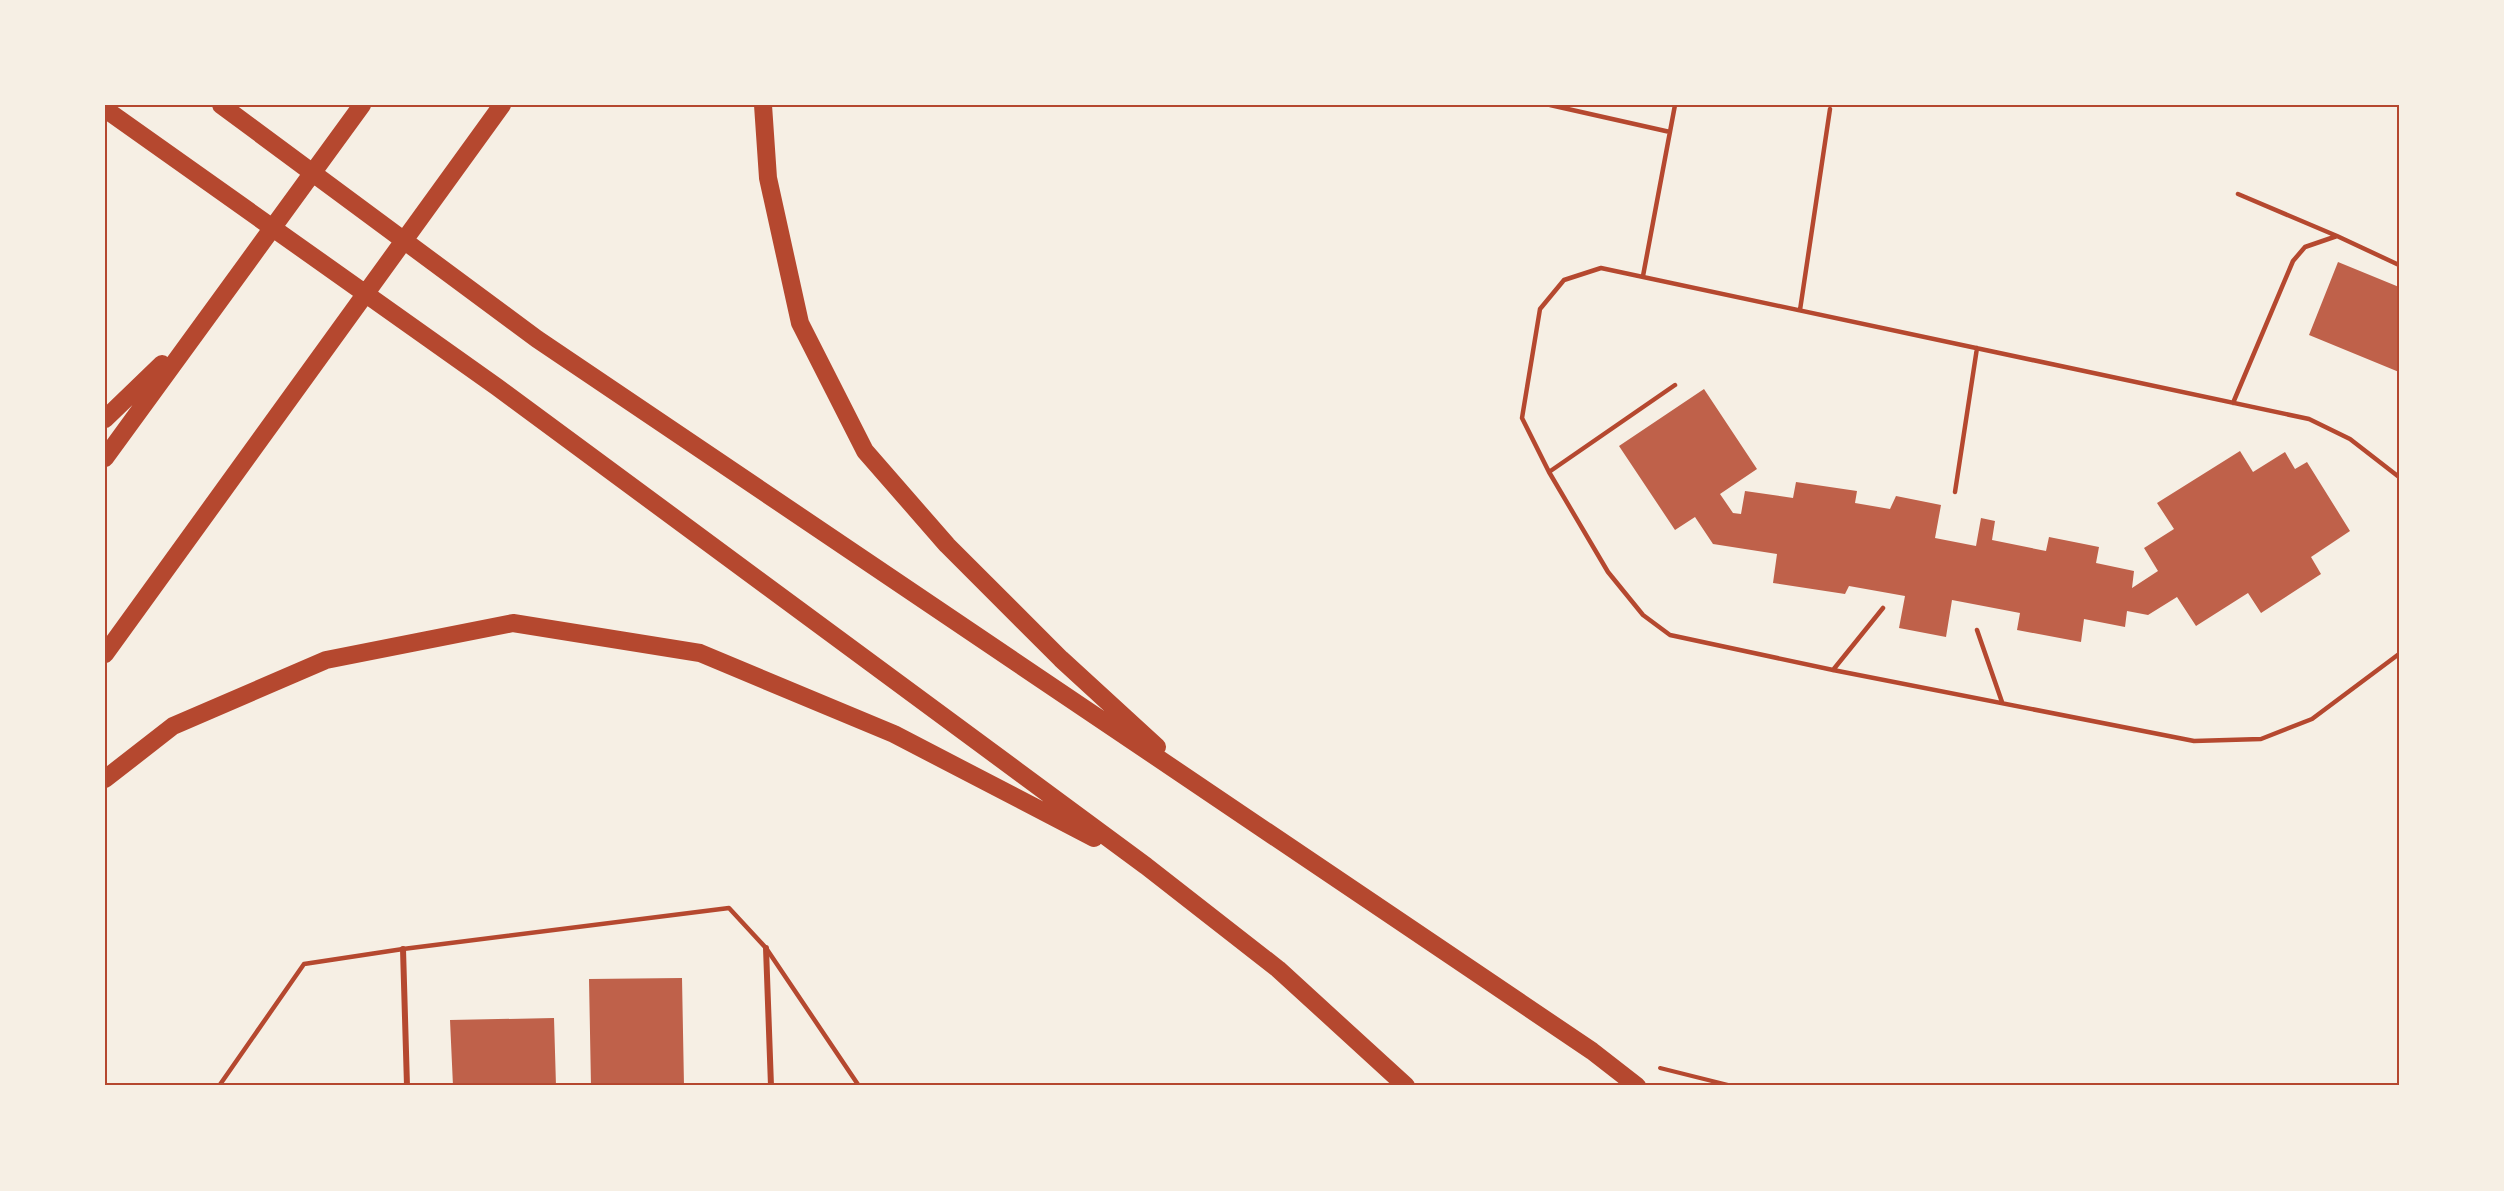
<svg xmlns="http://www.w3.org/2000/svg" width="2504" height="1191" font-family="'Fira Sans Condensed',sans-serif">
	<rect width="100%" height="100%" fill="#f6efe4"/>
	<path fill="#bf614a" d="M2338,262L2399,287V372L2309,335Z
		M1704,389L1757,469L1720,494L1733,513L1741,514L1745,491L1793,498L1796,482L1857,491L1855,503L1890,509L1896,496L1941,505L1935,538L1976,546L1981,518L1995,521L1992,540L2046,551L2049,537L2099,547L2096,563L2134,571L2132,588L2158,571L2144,548L2174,529L2157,503L2240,451L2253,472L2285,452L2295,469L2307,462L2350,531L2311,557L2321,574L2261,613L2248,593L2196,626L2177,597L2148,615L2127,611L2125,627L2084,619L2081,642L2017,630L2020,613L1952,600L1946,637L1899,628L1905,596L1849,586L1845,594L1773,583L1777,554L1713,544L1695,517L1675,530L1619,446Z
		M682,978L684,1086H591L589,979Z
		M554,1018L556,1086H453L450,1020Z"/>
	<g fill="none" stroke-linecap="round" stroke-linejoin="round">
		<path stroke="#b5482f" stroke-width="4" d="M1660,1068L1732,1086"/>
		<path stroke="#b5482f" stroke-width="4.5" d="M1550,105L1670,132
			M2238,194L2337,236
			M1643,276L1675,105
			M1800,310L1830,109
			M2233,403L2293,261L2305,247L2337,236L2399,265
			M1549,472L1675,385
			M2399,477L2350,439L2309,419L1601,268L1564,280L1540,309L1522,418L1549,472L1608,572L1643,615L1670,635L1833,670L2194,741L2261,739L2312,719L2399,654
			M1955,492L1977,348
			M1977,630L2002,702
			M1833,670L1883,608
			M219,1086L304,964L403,949L729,908L766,948L859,1086"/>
		<path stroke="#b5482f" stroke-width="6" d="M766,948L771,1086
			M403,949L407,1086"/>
		<path stroke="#b5482f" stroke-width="18" d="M221,105L537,339L1592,1051L1637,1086
			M763,105L768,178L800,323L865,451L947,545L1061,659L1157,747
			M105,109L497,387L1146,866L1278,969L1406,1086
			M105,419L162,364
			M105,458L362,105
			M105,654L502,105
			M105,779L173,726L326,660L513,623L700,653L894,734L1094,838"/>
	</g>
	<rect width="2504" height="1191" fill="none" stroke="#f6efe4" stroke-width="213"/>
	<rect x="106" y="106" width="2292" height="978" fill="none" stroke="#b5482f" stroke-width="2"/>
</svg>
